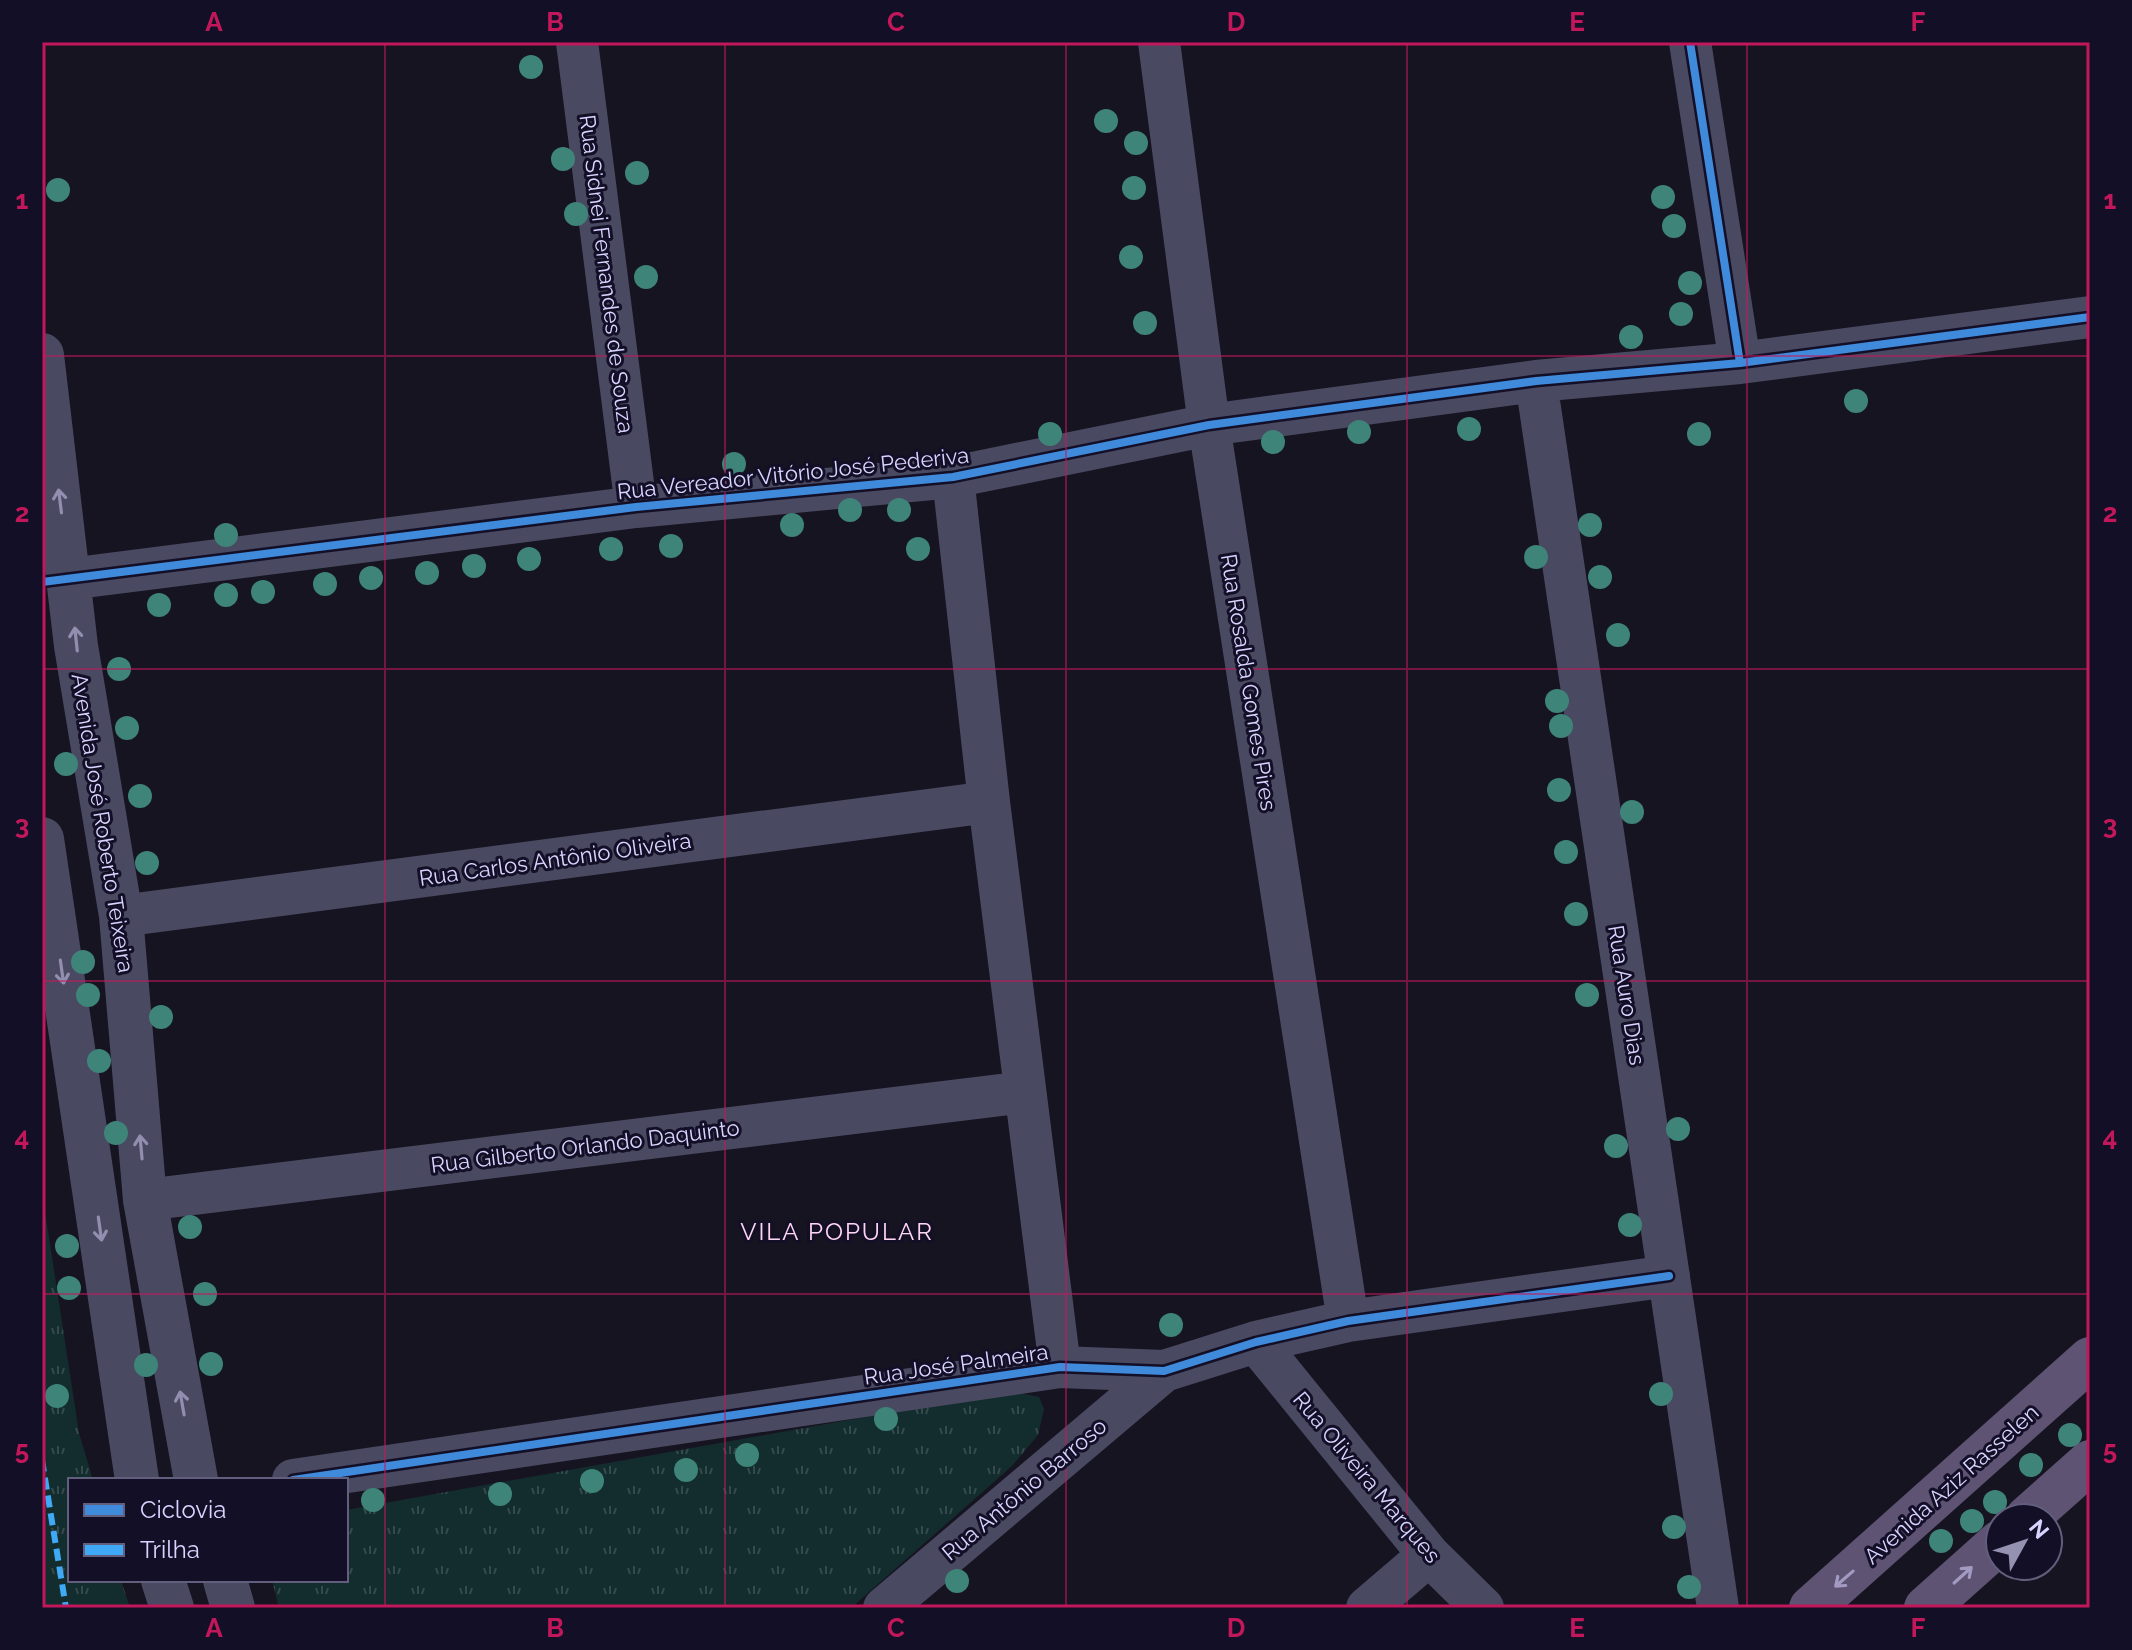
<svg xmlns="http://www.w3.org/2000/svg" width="2132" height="1650" font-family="Raleway,sans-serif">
	<defs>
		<pattern id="grass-tufts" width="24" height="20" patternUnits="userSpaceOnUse" patternTransform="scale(2)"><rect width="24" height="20" fill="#132c2d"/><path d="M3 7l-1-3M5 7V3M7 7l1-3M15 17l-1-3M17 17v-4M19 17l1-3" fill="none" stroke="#354a4c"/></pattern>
	</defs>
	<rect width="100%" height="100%" fill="#161421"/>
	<path fill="url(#grass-tufts)" d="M42,1192L79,1433L93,1480H70V1580H121L130,1608H42Z
		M1010,1391L1039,1397L1044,1409L1038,1435L1012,1466L851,1608H279L272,1580H346V1510Z"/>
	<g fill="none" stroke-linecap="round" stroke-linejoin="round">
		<path stroke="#4a4962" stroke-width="42" d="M577,42L636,507
			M1159,42L1209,425L1348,1321
			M1690,42L1740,363
			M1536,381L1718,1608
			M953,477L989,802L1060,1367
			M69,579L636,507L953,477L1209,425L1536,381L1740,363L2090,317
			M121,916L989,802
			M145,1200L1025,1092
			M1256,1342L1429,1555L1483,1608
			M293,1480L1060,1367L1164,1371L1256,1342L1348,1321L1669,1276
			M884,1608L1164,1371
			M1367,1608L1429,1555"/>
		<path stroke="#4a4962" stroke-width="44" d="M42,355L76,646L121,916L145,1200L196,1480
			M42,839L137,1480
			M163,1580L172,1608
			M225,1580L233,1608"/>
		<path stroke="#5e5373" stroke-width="44" d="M2027,1518L2090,1462
			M1811,1608L2090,1359
			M1926,1608L2000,1542"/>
		<path stroke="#3fa9f5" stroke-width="6" stroke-dasharray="12 6" stroke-linecap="butt" d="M42,1460L66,1608"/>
		<g stroke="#130f26" stroke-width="13">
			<path id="cycleway" d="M1690,42L1740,363
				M42,582L636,507L953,477L1209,425L1536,381L1740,363L2090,317
				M293,1480L1060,1367L1164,1371L1256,1342L1348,1321L1669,1276"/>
		</g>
		<use href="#cycleway" stroke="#408adc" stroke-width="8"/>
	</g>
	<g fill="#3e8478">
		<circle cx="531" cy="67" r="12"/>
		<circle cx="1106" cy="121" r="12"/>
		<circle cx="1136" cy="143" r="12"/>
		<circle cx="563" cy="159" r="12"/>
		<circle cx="637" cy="173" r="12"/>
		<circle cx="1134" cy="188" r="12"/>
		<circle cx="58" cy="190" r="12"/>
		<circle cx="1663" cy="197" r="12"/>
		<circle cx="576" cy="214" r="12"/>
		<circle cx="1674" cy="226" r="12"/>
		<circle cx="1131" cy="257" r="12"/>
		<circle cx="646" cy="277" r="12"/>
		<circle cx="1690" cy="283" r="12"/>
		<circle cx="1681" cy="314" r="12"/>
		<circle cx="1145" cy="323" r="12"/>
		<circle cx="1631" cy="337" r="12"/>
		<circle cx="1856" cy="401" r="12"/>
		<circle cx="1469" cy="429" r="12"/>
		<circle cx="1359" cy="432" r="12"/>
		<circle cx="1050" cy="434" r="12"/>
		<circle cx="1699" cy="434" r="12"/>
		<circle cx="1273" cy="442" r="12"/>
		<circle cx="734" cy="464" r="12"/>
		<circle cx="850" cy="510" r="12"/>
		<circle cx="899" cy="510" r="12"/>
		<circle cx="792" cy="525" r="12"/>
		<circle cx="1590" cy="525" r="12"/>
		<circle cx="226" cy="535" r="12"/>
		<circle cx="671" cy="546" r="12"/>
		<circle cx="611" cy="549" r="12"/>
		<circle cx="918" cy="549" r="12"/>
		<circle cx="1536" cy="557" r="12"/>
		<circle cx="529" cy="559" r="12"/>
		<circle cx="474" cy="566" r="12"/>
		<circle cx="427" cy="573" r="12"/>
		<circle cx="1600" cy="577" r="12"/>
		<circle cx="371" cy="578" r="12"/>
		<circle cx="325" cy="584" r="12"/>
		<circle cx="263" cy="592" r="12"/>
		<circle cx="226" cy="595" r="12"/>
		<circle cx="159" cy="605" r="12"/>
		<circle cx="1618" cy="635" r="12"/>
		<circle cx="119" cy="669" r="12"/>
		<circle cx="1557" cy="701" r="12"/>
		<circle cx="1561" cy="726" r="12"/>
		<circle cx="127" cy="728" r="12"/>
		<circle cx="66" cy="764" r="12"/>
		<circle cx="1559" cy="790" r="12"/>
		<circle cx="140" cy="796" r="12"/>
		<circle cx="1632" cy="812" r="12"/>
		<circle cx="1566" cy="852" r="12"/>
		<circle cx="147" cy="863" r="12"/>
		<circle cx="1576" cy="914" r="12"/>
		<circle cx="83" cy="962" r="12"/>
		<circle cx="88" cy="995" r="12"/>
		<circle cx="1587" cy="995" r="12"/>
		<circle cx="161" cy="1017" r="12"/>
		<circle cx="99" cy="1061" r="12"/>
		<circle cx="1678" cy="1129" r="12"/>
		<circle cx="116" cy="1133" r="12"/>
		<circle cx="1616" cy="1146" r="12"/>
		<circle cx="1630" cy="1225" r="12"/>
		<circle cx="190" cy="1227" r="12"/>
		<circle cx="67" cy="1246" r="12"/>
		<circle cx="69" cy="1288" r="12"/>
		<circle cx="205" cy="1294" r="12"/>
		<circle cx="1171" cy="1325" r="12"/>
		<circle cx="211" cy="1364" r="12"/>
		<circle cx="146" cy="1365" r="12"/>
		<circle cx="1661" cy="1394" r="12"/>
		<circle cx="57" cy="1396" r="12"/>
		<circle cx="886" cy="1419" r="12"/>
		<circle cx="2070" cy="1435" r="12"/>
		<circle cx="747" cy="1455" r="12"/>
		<circle cx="2031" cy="1465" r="12"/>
		<circle cx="686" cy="1470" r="12"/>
		<circle cx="592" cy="1481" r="12"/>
		<circle cx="500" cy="1494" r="12"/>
		<circle cx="373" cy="1500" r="12"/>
		<circle cx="1995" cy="1502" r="12"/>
		<circle cx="1972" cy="1521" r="12"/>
		<circle cx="1674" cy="1527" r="12"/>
		<circle cx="1941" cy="1541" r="12"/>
		<circle cx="957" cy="1581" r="12"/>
		<circle cx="1689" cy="1587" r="12"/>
	</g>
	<defs><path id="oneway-shaft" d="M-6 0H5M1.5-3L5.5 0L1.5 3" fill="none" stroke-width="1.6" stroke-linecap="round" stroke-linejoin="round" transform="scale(2)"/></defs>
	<g stroke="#928eb0">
		<use href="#oneway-shaft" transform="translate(60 501) rotate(-97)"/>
		<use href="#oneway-shaft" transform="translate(76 639) rotate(-96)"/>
		<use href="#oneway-shaft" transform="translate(62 972) rotate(82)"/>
		<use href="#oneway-shaft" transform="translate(141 1147) rotate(-95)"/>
		<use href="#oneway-shaft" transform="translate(100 1229) rotate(82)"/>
		<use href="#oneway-shaft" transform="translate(182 1403) rotate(-100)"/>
	</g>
	<g stroke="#a29ac0">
		<use href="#oneway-shaft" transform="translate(1963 1575) rotate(-42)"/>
		<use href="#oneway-shaft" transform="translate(1844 1579) rotate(139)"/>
	</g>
	<path fill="none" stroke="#c2185b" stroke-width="2" stroke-opacity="0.55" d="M385,42V1608M725,42V1608M1066,42V1608M1407,42V1608M1747,42V1608M42,356H2090M42,669H2090M42,981H2090M42,1294H2090"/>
	<g text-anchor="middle" stroke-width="6" stroke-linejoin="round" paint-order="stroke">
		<g font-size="22" fill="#d9d4ff" stroke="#130f26">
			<text transform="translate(607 274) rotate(83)" y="8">Rua Sidnei Fernandes de Souza</text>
			<text transform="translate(793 473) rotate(-6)" y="8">Rua Vereador Vitório José Pederiva</text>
			<text transform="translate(1249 682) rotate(81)" y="8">Rua Rosalda Gomes Pires</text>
			<text transform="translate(103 823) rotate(81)" y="8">Avenida José Roberto Teixeira</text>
			<text transform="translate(555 859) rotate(-8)" y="8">Rua Carlos Antônio Oliveira</text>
			<text transform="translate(1627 995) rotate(81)" y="8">Rua Auro Dias</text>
			<text transform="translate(585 1146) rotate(-7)" y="8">Rua Gilberto Orlando Daquinto</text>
			<text transform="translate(956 1364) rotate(-8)" y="8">Rua José Palmeira</text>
			<text transform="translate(1367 1477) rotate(50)" y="8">Rua Oliveira Marques</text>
			<text transform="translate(1951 1484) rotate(-42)" y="8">Avenida Aziz Rasselen</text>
			<text transform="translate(1024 1489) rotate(-40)" y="8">Rua Antônio Barroso</text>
		</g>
		<g font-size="24" letter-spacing="2" fill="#ffd6f0" stroke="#130f26">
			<text x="837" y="1240">VILA POPULAR</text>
		</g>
	</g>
	<rect width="2132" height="1650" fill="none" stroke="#130f26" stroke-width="88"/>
	<rect x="68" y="1478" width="280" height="104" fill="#130f26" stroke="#625e7d" stroke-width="2"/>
	<rect x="84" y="1504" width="40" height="12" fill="#408adc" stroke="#625e7d" stroke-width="2"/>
	<text x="140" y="1518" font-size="24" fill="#d9d4ff">Ciclovia</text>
	<rect x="84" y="1544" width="40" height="12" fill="#3fa9f5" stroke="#625e7d" stroke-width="2"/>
	<text x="140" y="1558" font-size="24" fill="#d9d4ff">Trilha</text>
	<g transform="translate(2024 1542) rotate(50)"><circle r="38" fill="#130f26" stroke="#625e7d" stroke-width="2"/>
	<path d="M0-6L14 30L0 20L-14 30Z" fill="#9591b1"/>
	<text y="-12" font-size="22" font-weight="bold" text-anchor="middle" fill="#d9d4ff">N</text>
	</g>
	<rect x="44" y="44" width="2044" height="1562" fill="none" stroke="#c2185b" stroke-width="3"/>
	<g font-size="26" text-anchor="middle" font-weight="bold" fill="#c2185b">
		<text x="214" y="31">A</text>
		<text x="555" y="31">B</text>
		<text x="896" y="31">C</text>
		<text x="1236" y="31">D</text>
		<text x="1577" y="31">E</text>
		<text x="1918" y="31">F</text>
		<text x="22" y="209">1</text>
		<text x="2110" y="209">1</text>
		<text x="22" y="522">2</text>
		<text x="2110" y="522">2</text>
		<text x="22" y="834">3</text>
		<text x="2110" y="834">3</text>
		<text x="22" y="1146">4</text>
		<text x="2110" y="1146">4</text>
		<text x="22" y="1459">5</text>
		<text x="2110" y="1459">5</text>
		<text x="214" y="1637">A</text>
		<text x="555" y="1637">B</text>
		<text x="896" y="1637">C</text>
		<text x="1236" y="1637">D</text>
		<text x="1577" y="1637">E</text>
		<text x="1918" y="1637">F</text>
	</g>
</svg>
